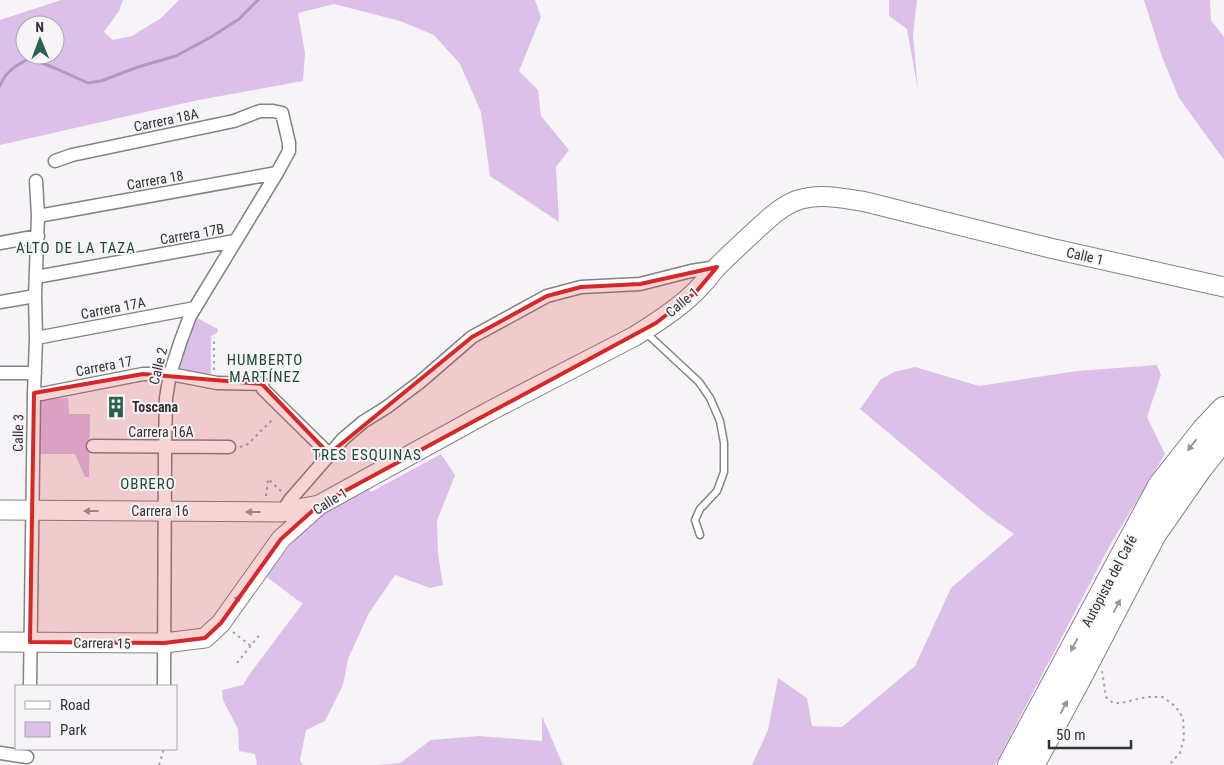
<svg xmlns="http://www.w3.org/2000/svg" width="1224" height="765" font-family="'Roboto Condensed',sans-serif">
	<rect width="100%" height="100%" fill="#f7f4f8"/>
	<path fill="#ddc0e9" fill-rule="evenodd" d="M61,0H123L119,11L104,32L113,40L132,36L161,18L179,0H535L541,17L519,71L538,90L541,116L569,150L556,167L559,222L490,176L481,112L460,64L434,35L400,21L334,4L298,13L305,53L303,81L194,101L0,145V20ZM25,25H55V55H25Z
		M889,0H917L913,35L918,90L907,29L889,16Z
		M1144,0H1210L1211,20L1224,37V160L1179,98L1162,57Z
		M195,317L218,329L217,333L211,336V374L187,373L179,370V366Z
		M1157,365L1161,375L1147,417L1165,454L1109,547L995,765H752L768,730L778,678L807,698L812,726L842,727L915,666L951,588L1014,534L987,515L860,409L881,379L894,372L915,367L979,386L1077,371Z
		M68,398L69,414H90L89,477H85L75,454H40V399Z
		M441,454L455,475L437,521L438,554L443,585L430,588L395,575L369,613L348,659L343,685L325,721L306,730L300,760L303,765H257L255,754L239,751L238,729L223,700L222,690L243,685L249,675L303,603L297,600L267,577C276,563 286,549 298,537C317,517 342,501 368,489L371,492Z
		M542,716L563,765H378L400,763L431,740L479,736L542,741Z"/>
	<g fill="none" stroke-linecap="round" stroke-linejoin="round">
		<path stroke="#b596c3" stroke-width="3" d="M0,86C6,70 16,66 30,58L57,69L88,83L101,81L138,67L176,56L211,37L239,19L258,0"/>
		<g stroke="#848285" stroke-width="9">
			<path id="lane" d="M644,331L699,382L710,398L720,421L724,443V472L717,491L700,509L695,520L700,535"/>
		</g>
		<g stroke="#848285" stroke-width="15">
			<path id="street" d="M55,161L72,155L234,121L260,111H273L282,113L289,143V151L277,173L190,316L180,343L170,374L166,398L165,447L164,686
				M38,216L277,173
				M0,243L38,236
				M36,277L235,241
				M0,302L35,296
				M36,338L195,308
				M0,373H35
				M34,393L41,394L143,374H170L217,383L262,384L263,389L329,454
				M93,446L229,447
				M282,512L290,500L343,439L363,422L387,407L420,382L472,337L547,296L581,287L640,284L691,271L717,267
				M30,686L34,393L36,338L35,296L38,216L36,181
				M0,753L27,757"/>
		</g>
		<g stroke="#848285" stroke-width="21">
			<path id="secondary" d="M0,510L282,512L319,505
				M0,642L164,643L205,638L221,623L281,539L319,505L490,411L635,336C656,323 678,309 696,291C703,284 710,276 716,268C729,255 742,243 755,231C768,219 781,206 798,200C821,193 843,198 866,202L1050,248L1224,287"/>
		</g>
		<g stroke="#848285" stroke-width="26">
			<path id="highway" d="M1010,765L1160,486L1204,430L1224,409
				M1032,765L1078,680L1154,534L1200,468L1224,438"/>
		</g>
		<path stroke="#a3a1a4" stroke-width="2" stroke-dasharray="2.5 4" stroke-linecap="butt" d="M214,370V337
			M240,447L248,444L274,418
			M266,496L268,479L283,493
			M233,632L251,646
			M237,663L261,633
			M1102,671L1106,697L1113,703H1121L1147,697H1163L1176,707L1183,718L1184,738L1180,753L1169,765
			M159,765L164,749"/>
		<use href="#lane" stroke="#fff" stroke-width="6"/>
		<use href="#street" stroke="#fff" stroke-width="12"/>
		<use href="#secondary" stroke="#fff" stroke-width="19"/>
		<use href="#highway" stroke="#fff" stroke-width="24"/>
	</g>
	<defs><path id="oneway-solid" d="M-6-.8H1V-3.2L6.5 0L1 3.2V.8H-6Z" transform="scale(1.25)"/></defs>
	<g fill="#989899">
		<use href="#oneway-solid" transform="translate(1192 445) rotate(128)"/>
		<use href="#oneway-solid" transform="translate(91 511) rotate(-180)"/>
		<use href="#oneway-solid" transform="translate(253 512) rotate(-180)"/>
		<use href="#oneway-solid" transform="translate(236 601) rotate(-54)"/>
		<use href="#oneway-solid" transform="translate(1117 606) rotate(-62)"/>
		<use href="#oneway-solid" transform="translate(1074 645) rotate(118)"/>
		<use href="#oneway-solid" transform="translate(1064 707) rotate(-62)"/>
	</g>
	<path fill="#d62828" fill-opacity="0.2" stroke="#d62828" stroke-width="4" stroke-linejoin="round" d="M717,267L696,292L656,323L319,505L281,539L221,623L205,638L164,643L30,642L34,393L143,374L262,384L329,454L472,337L547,296L581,287L640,284Z"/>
	<defs>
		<g id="building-bare" transform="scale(1.725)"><path d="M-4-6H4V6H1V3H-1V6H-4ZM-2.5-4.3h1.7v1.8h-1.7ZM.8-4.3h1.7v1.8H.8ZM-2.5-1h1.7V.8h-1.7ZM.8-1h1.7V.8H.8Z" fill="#29634d" stroke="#f7f4f8" stroke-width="2.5" paint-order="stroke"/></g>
	</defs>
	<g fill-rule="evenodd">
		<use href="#building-bare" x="116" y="407"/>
	</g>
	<g text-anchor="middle" stroke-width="4" stroke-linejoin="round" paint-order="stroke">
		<g font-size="14" fill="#323133" stroke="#f7f4f8">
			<text transform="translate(166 120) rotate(-12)" y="5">Carrera 18A</text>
			<text transform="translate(155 180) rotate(-10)" y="5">Carrera 18</text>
			<text transform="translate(192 234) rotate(-10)" y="5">Carrera 17B</text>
			<text transform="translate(1085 256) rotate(13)" y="5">Calle 1</text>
			<text transform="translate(682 302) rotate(-40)" y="5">Calle 1</text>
			<text transform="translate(113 308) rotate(-11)" y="5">Carrera 17A</text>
			<text transform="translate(104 366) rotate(-11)" y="5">Carrera 17</text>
			<text transform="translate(158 366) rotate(-76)" y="5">Calle 2</text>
			<text x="161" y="437">Carrera 16A</text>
			<text transform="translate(18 433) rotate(-89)" y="5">Calle 3</text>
			<text transform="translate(330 501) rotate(-32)" y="5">Calle 1</text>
			<text x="160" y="516">Carrera 16</text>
			<text transform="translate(1109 581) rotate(-62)" y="5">Autopista del Café</text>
			<text transform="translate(102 643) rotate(1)" y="5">Carrera 15</text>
		</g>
		<g font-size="14" font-weight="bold" fill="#323133" stroke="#f7f4f8" text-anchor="start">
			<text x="132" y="412">Toscana</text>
		</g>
		<g font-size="15" letter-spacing="1" fill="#1b4a38" stroke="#f7f4f8">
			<text x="76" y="253">ALTO DE LA TAZA</text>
			<text x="265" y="365">HUMBERTO<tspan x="265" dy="17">MARTÍNEZ</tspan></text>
			<text x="367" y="460">TRES ESQUINAS</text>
			<text x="148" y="489">OBRERO</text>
		</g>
	</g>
	<rect x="15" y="685" width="162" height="65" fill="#f7f4f8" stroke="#a8a6a9"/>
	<rect x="25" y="701" width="25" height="8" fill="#ffffff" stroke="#a8a6a9"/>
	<text x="60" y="710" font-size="15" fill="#323133">Road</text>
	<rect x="25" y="722" width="25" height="15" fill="#ddc0e9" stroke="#a8a6a9"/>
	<text x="60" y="735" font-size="15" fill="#323133">Park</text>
	<g transform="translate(40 40) rotate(359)"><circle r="24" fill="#f7f4f8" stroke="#a8a6a9"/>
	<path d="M0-4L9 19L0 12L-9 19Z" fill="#29634d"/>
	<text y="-8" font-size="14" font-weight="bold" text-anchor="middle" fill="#323133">N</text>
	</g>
	<path d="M1049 740v8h82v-8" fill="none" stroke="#323133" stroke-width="2.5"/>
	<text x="1056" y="740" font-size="15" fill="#323133" stroke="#f7f4f8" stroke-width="4" paint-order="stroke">50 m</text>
</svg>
